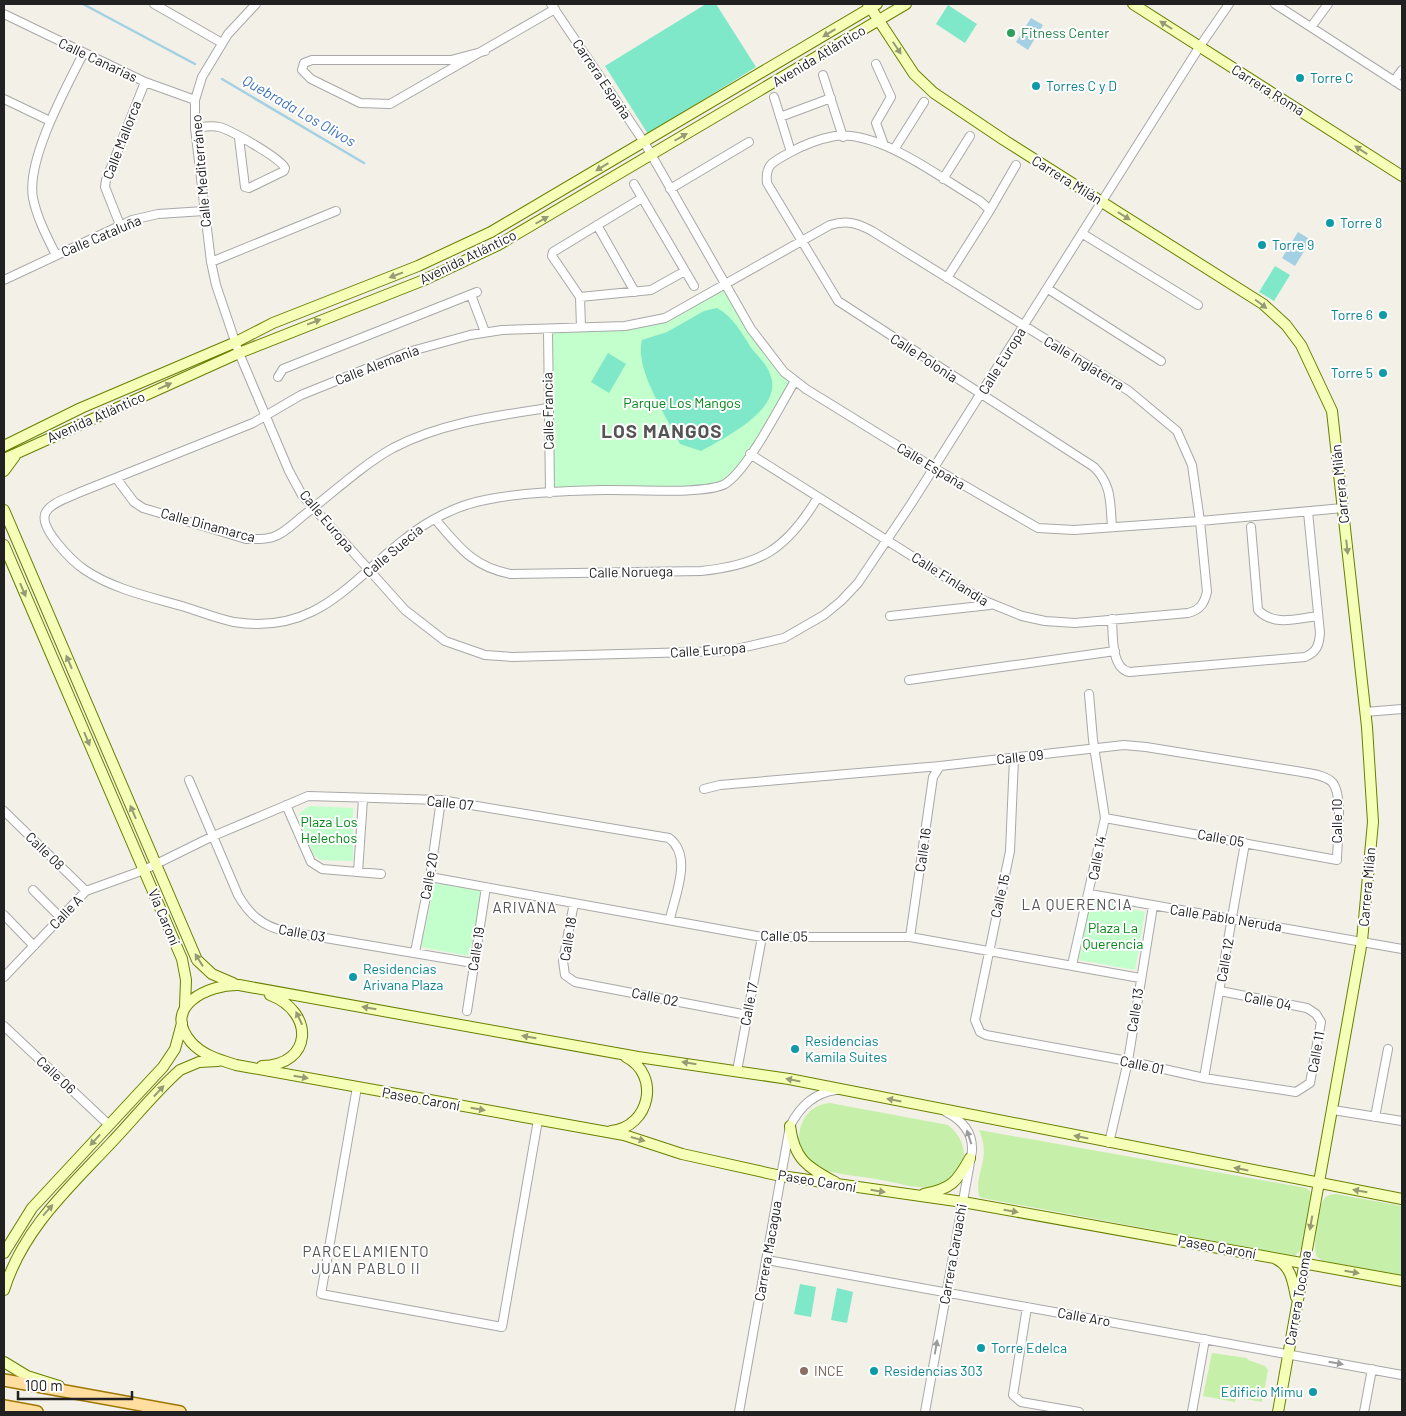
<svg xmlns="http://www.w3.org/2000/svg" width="1406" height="1416" font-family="Barlow,sans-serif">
	<rect width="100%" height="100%" fill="#f2f0e7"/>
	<path fill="#c6f0a9" d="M830,1103L948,1125C959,1133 969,1151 961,1165C958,1170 952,1180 947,1183C927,1194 897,1182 876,1179C859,1176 840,1175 824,1170C803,1163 793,1140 803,1121C808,1110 818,1104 830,1103Z
		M979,1130L1306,1188L1310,1191L1312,1197L1301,1249L1295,1256L982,1198L979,1196C974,1172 992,1160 979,1130Z
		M1336,1194L1402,1206V1275L1323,1261L1317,1257C1312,1248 1318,1211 1323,1201C1325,1196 1330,1194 1336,1194Z
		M1212,1353L1247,1358L1248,1360L1265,1366L1268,1370L1262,1402L1236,1397L1235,1402L1203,1396Z"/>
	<path fill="#c2ffcc" d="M725,283L751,329L795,381L734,476L713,488L550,493L548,329L649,323Z
		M309,806L353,808V861L320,860L313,854L299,814Z
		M435,883L482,891L469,956L421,947Z
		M1091,899L1145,912L1135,970L1079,960Z"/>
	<path fill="#7ee8c8" d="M706,4H716L756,67L648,134L605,66Z
		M948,5L977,24L965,43L936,24Z
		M1275,266L1290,275L1274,301L1259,292Z
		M717,308C734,317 741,333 752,349C758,356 767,365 770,374C785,409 724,438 701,451L680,444C667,417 634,369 642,340L667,332L704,311Z
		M608,353L626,364L609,393L591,382Z
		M800,1284L816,1287L811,1317L794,1314Z
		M837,1288L853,1292L847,1323L831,1320Z"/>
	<path fill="#a4d0e4" d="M1031,18L1043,25L1028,50L1016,42Z
		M1298,232L1311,240L1295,266L1282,258Z"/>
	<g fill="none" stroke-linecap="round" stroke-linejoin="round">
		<path stroke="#a4d0e4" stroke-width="2.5" d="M83,4L195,64
			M222,79L364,163"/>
		<g stroke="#a8a8a8" stroke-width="10">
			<path id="street" d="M154,4L222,43
				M256,4L228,34L202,77L195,100V128L211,262L216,285L239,353L289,471L302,495L405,610L445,641L485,655L512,657L728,651L784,638L824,615L841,601L858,583L911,504L1200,46L1229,4
				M551,4L644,142L751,329L784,372L806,389L934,468L1038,528L1074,530L1200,521L1343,508
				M1275,4L1402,86
				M4,14L145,82L195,100
				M1311,27L1328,4
				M485,51L451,60H312L304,63L302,70L311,79L360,103L390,104L555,9
				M876,64L891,97L876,123L884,145
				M823,75L843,137
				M1394,81L1402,70
				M774,97L791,152
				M4,99L50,121
				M780,117L831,98
				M195,128C203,127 211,125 219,127C231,130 280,158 285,168L284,171L249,188L245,187L239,138
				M895,148L924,102
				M943,179L970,136
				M634,184L694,286
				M670,189L749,142
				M990,210L1016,165
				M120,225L105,187L106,180L145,82
				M597,225L635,292
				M1083,234L1198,305
				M56,255C47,237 37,218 33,198C26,160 66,88 83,54
				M211,262L336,211
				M947,278L990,210L980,201C942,179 880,130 835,136C819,139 803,145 789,153C773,162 765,164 767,183L838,301L1094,467C1112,485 1110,502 1112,527
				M4,280L132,220L158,214L204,211
				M1048,289L1161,361
				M471,295L485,332
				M580,297L651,290L685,271
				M581,327L580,297L552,256L553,252L642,198
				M548,329L550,493
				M278,377L283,369L477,292
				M750,454L980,599L1022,616L1045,621L1075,623L1188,613C1200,610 1204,604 1207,592L1200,521L1192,465L1177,431L1129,391L872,231C857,223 847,220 830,225L665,318L625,326L502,330L470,335L408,352L301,395L253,423L78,493C68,498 52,502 46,512C37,527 73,562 85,570C115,590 151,597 185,607C201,612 218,619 234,622C317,635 349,582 406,538C427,521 457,505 485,500C523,492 565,491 605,490C631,489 704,495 725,484C748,470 780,405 795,381
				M116,478L134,502L143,508L246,539C255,539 264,540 273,537C284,534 295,522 304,515C333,493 361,466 393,448C441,423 495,416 548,408
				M435,519C459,547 473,567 511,574L701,571C761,565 787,549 818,497
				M1251,527L1258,610C1274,627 1298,618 1318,616
				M890,616L990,605
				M1112,619C1113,635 1111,668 1129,672L1305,657C1317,652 1319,645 1320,633L1308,512
				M909,680L1115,651
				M1365,712L1402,709
				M1014,758L1010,851L975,1020L980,1032L986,1035L1128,1061L1204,1078L1296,1092L1310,1083L1321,1022L1316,1014L1307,1008L1220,991
				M189,780L238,895C249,914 262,926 284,931L473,963
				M704,789L720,785L940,766L1124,745L1146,747L1302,772C1312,774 1325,775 1332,782C1344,795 1337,842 1337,860L1105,818
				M286,805L311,862L322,869L381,874
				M4,811L86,891
				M358,872L363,799
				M430,877L762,937H910L1140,978
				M33,890L61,918
				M1090,894L1402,949
				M574,903L563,961L565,975L575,982L747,1015
				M4,915L34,946
				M910,937L933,777L940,766
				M415,952L430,877L441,800
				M1072,965L1105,818L1093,740L1089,694
				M4,977L86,891L144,870L211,837L308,796L441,800L669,838C693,856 675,895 670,919
				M467,1011L486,887
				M4,1026L109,1125
				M737,1071L762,937
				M1204,1078L1245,843
				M357,1087L321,1294L502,1327L538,1120
				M1333,1110L1402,1121
				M1375,1117L1388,1049
				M1109,1143L1128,1061L1153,906
				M767,1260L1402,1375
				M1027,1307L1013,1395L1021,1402L1079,1412
				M739,1412L790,1126C800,1106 814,1093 836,1090
				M925,1412L972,1151C973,1132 962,1120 946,1112
				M1192,1412L1205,1339
				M1364,1412L1372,1369"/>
		</g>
		<g stroke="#688000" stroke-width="12">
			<path id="secondary" d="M868,4L914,74L934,93L1004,140L1263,304L1286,325L1301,345L1332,411L1367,727L1373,822L1362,941L1278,1412
				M1133,4L1402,176
				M4,446L81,408L236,342L273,323L418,266L491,232L877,4
				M4,459L239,353L424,280L498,245L906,4
				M4,471L15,456
				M4,510L197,960L212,974L233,983
				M4,545L182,959L186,980L185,1006
				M262,1066C313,1065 315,1012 270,995
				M790,1126C794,1159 807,1167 835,1182
				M611,1131C650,1127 661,1075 626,1057
				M924,1194C951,1189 957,1182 970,1158
				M1402,1199L789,1079L638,1057L239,985C208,984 161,1007 191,1042C202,1055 220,1060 236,1065L624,1135L682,1154L781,1176L963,1202L1402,1281
				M4,1253L32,1208L163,1067L175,1049L182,1023
				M1276,1259C1291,1266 1293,1282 1296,1297
				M4,1290C23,1229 69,1188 111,1143C134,1119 155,1092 180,1070L199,1062L218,1061
				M4,1362L27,1376L59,1386"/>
		</g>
		<g stroke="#9e7700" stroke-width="14">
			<path id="primary" d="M4,1380L180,1412
				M4,1406L37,1412"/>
		</g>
		<use href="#street" stroke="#fff" stroke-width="8"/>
		<use href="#secondary" stroke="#f5ffb8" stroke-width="10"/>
		<use href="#primary" stroke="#ffde9f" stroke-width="11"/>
	</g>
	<defs><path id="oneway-solid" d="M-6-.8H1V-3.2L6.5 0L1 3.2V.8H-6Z" transform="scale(1.25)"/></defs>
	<g fill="#969b74">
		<use href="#oneway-solid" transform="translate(1166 25) rotate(-148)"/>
		<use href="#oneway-solid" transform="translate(829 33) rotate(149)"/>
		<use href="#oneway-solid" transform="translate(897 48) rotate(56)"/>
		<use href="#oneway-solid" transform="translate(681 137) rotate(-30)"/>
		<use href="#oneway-solid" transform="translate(1361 150) rotate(-147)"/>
		<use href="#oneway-solid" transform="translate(602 167) rotate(149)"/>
		<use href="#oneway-solid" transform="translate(1124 216) rotate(32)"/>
		<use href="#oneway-solid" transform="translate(542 220) rotate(-30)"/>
		<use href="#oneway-solid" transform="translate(396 275) rotate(159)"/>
		<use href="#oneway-solid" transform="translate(1261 304) rotate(37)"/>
		<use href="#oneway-solid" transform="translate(314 322) rotate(-21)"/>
		<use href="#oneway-solid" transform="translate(165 386) rotate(-24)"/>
		<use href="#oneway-solid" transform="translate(1347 547) rotate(84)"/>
		<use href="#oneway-solid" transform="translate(23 590) rotate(67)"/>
		<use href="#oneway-solid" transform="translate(69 662) rotate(-113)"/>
		<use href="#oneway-solid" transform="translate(87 739) rotate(67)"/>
		<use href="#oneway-solid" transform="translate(133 812) rotate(-113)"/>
		<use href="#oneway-solid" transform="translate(199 960) rotate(-122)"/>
		<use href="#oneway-solid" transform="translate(369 1008) rotate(-170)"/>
		<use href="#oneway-solid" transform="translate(299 1018) rotate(-115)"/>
		<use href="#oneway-solid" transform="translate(529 1037) rotate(-170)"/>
		<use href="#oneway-solid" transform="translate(689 1063) rotate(-171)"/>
		<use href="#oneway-solid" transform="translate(301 1077) rotate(10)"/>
		<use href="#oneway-solid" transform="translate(793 1080) rotate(-169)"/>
		<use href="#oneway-solid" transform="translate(159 1091) rotate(-47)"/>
		<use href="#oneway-solid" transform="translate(894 1100) rotate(-169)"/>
		<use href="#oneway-solid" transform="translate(478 1109) rotate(10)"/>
		<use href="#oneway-solid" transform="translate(1081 1137) rotate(-169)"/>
		<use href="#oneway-solid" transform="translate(638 1139) rotate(16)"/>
		<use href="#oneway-solid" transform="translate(95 1140) rotate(133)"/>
		<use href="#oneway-solid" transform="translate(1241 1169) rotate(-169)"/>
		<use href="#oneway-solid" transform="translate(878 1191) rotate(9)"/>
		<use href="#oneway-solid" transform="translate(1360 1191) rotate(-170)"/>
		<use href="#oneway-solid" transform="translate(48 1210) rotate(-48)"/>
		<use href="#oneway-solid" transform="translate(1011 1211) rotate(10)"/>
		<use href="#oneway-solid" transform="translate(1311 1223) rotate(100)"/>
		<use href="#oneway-solid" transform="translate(1352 1272) rotate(10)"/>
	</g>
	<g fill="#9b9b9b">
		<use href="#oneway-solid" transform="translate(969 1137) rotate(-108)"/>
		<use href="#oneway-solid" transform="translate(936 1347) rotate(-80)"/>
		<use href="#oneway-solid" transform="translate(1336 1363) rotate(10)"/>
	</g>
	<circle fill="#2e9e5b" stroke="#fff" stroke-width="2" cx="1011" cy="33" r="5"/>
	<g fill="#0f9aa8" stroke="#fff" stroke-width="2">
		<circle cx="1300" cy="78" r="5"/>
		<circle cx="1036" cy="86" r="5"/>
		<circle cx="1330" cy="223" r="5"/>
		<circle cx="1262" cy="245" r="5"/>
		<circle cx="1383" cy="315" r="5"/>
		<circle cx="1383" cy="373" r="5"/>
		<circle cx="353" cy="977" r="5"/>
		<circle cx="795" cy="1049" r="5"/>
		<circle cx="981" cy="1348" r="5"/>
		<circle cx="874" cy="1371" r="5"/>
		<circle cx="1313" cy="1392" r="5"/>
	</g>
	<circle fill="#8d6e63" stroke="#fff" stroke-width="2" cx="804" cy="1371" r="5"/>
	<g text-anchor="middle" stroke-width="4" stroke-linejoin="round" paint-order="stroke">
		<g font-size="14" fill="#27864d" stroke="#fff" text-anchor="start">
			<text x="1021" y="38">Fitness Center</text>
		</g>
		<g font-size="14" fill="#212121" stroke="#fff">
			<text transform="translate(819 56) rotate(-31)" y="5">Avenida Atlántico</text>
			<text transform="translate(98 60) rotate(25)" y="5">Calle Canarias</text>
			<text transform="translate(602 79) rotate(56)" y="5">Carrera España</text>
			<text transform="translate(1268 90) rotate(32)" y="5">Carrera Roma</text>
			<text transform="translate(122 140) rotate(-69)" y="5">Calle Mallorca</text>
			<text transform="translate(201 171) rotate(-95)" y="5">Calle Mediterráneo</text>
			<text transform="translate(1067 180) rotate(32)" y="5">Carrera Milán</text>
			<text transform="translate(101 236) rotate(-23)" y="5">Calle Cataluña</text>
			<text transform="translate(468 257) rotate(-26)" y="5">Avenida Atlántico</text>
			<text transform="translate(924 358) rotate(33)" y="5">Calle Polonia</text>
			<text transform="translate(1002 361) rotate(-58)" y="5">Calle Europa</text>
			<text transform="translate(1084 363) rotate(31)" y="5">Calle Inglaterra</text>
			<text transform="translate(377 365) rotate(-21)" y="5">Calle Alemania</text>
			<text transform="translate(548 411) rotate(-91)" y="5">Calle Francia</text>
			<text transform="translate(96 417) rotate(-24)" y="5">Avenida Atlántico</text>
			<text transform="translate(931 466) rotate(31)" y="5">Calle España</text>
			<text transform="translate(1340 484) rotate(-96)" y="5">Carrera Milán</text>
			<text transform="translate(327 521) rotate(50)" y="5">Calle Europa</text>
			<text transform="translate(208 525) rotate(15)" y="5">Calle Dinamarca</text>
			<text transform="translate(393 551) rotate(-40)" y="5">Calle Suecia</text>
			<text transform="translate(631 572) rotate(-1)" y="5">Calle Noruega</text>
			<text transform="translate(950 579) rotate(32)" y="5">Calle Finlandia</text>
			<text transform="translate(708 650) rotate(-4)" y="5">Calle Europa</text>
			<text transform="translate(1020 757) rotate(-6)" y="5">Calle 09</text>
			<text transform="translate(450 803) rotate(6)" y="5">Calle 07</text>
			<text transform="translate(1337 821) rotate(-90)" y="5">Calle 10</text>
			<text transform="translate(1221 838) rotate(10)" y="5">Calle 05</text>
			<text transform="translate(923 850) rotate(-82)" y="5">Calle 16</text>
			<text transform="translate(45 851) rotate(44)" y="5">Calle 08</text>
			<text transform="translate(1097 858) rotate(-79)" y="5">Calle 14</text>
			<text transform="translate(429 876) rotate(-80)" y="5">Calle 20</text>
			<text transform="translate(1367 887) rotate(-85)" y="5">Carrera Milán</text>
			<text transform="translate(1000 896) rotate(-77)" y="5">Calle 15</text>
			<text transform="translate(66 912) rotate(-46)" y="5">Calle A</text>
			<text transform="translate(164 917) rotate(67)" y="5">Vía Caroní</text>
			<text transform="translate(1226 918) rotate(9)" y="5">Calle Pablo Neruda</text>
			<text transform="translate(302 933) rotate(10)" y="5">Calle 03</text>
			<text transform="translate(784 936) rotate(1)" y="5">Calle 05</text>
			<text transform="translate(568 939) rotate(-81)" y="5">Calle 18</text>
			<text transform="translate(476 949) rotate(-81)" y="5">Calle 19</text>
			<text transform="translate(1225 960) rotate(-80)" y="5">Calle 12</text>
			<text transform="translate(655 997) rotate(11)" y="5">Calle 02</text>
			<text transform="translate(1268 1001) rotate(11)" y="5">Calle 04</text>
			<text transform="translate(749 1004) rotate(-79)" y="5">Calle 17</text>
			<text transform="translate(1135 1010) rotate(-81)" y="5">Calle 13</text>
			<text transform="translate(1316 1052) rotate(-80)" y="5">Calle 11</text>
			<text transform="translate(1142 1065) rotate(12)" y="5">Calle 01</text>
			<text transform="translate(56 1075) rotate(43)" y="5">Calle 06</text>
			<text transform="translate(421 1099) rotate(10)" y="5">Paseo Caroní</text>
			<text transform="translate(817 1181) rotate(9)" y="5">Paseo Caroní</text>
			<text transform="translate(1217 1247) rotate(10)" y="5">Paseo Caroní</text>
			<text transform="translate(768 1251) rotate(-80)" y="5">Carrera Macagua</text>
			<text transform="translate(953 1254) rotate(-80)" y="5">Carrera Caruachi</text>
			<text transform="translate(1298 1298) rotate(-80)" y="5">Carrera Tocoma</text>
			<text transform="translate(1084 1317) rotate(10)" y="5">Calle Aro</text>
		</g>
		<g font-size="14" fill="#0d838f" stroke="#fff" text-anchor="start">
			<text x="1310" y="83">Torre C</text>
			<text x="1046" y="91">Torres C y D</text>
			<text x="1340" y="228">Torre 8</text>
			<text x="1272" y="250">Torre 9</text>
			<text x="1373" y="320" text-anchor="end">Torre 6</text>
			<text x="1373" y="378" text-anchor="end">Torre 5</text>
			<text x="363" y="974">Residencias<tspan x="363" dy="16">Arivana Plaza</tspan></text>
			<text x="805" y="1046">Residencias<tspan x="805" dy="16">Kamila Suites</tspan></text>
			<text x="991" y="1353">Torre Edelca</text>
			<text x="884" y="1376">Residencias 303</text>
			<text x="1303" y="1397" text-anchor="end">Edificio Mimu</text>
		</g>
		<g font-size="14" fill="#018818" stroke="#fff">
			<text x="682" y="408">Parque Los Mangos</text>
			<text x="329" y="827">Plaza Los<tspan x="329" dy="16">Helechos</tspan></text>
			<text x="1113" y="933">Plaza La<tspan x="1113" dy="16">Querencia</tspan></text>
		</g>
		<g font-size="14" fill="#785e54" stroke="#fff" text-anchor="start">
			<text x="814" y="1376">INCE</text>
		</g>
		<g font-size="15" font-style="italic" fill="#4275bc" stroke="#fff">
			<text transform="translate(299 111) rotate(30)" y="5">Quebrada Los Olivos</text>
		</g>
		<g font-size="15" letter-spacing="1" fill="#545454" stroke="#fff">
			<text x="1077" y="910">LA QUERENCIA</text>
			<text x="525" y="913">ARIVANA</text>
			<text x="366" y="1257">PARCELAMIENTO<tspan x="366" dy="17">JUAN PABLO II</tspan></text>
		</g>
		<g font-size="19" font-weight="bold" letter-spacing="1" fill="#545454" stroke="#fff">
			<text x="662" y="438">LOS MANGOS</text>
		</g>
	</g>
	<rect width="1406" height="1416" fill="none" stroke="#212121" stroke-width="10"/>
	<path d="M18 1391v8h114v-8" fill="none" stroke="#212121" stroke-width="2.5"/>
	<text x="25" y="1391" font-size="15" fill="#212121" stroke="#ffffff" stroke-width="4" paint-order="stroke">100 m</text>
</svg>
